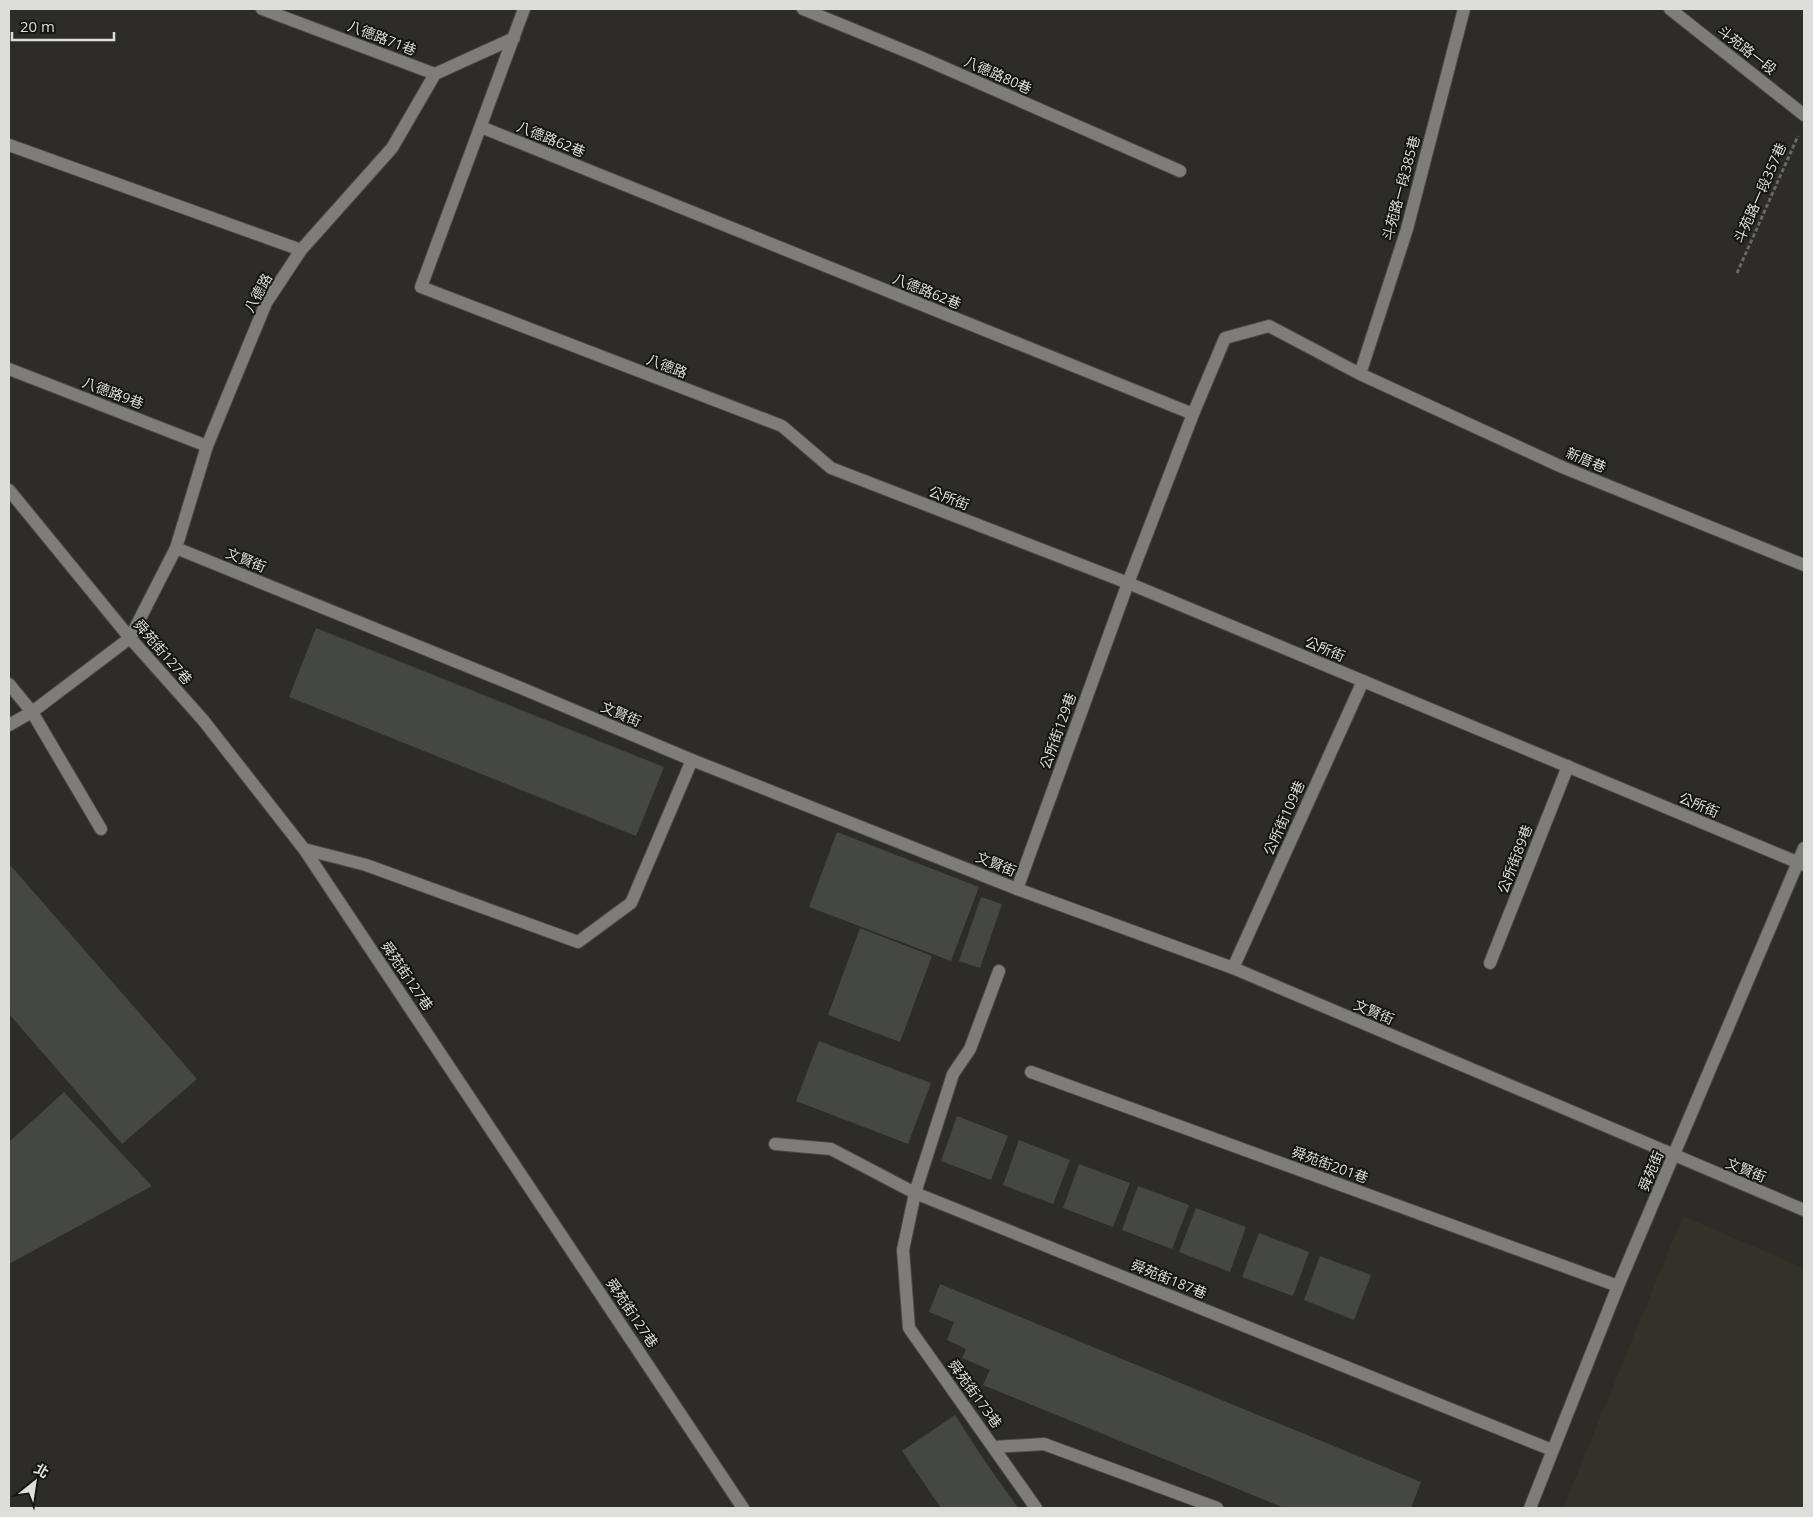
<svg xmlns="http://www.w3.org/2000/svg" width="1813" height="1517" font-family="'Open Sans','Noto Sans TC',sans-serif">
	<rect width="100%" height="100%" fill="#2d2c29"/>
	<path fill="#333228" d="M1683,1216L1804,1268V1508H1563Z"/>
	<path fill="#454744" d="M316,628L664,767L636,836L289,697Z
		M837,832L979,887L951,961L809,907Z
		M11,866L197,1079L122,1144L9,1014V868Z
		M981,897L1002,904L980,968L959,961Z
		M860,928L932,956L900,1042L828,1015Z
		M819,1041L931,1083L908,1144L796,1101Z
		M64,1092L152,1186L9,1264V1142Z
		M957,1116L1008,1136L991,1180L941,1161Z
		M1019,1140L1070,1160L1053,1204L1003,1185Z
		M1079,1164L1130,1183L1113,1227L1063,1208Z
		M1138,1186L1189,1205L1172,1249L1122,1230Z
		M1196,1208L1246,1227L1230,1272L1179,1252Z
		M1259,1233L1309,1252L1293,1296L1242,1277Z
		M1320,1256L1371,1275L1354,1320L1304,1300Z
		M940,1284L1421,1482L1411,1508H1284L983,1385L990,1370L962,1358L966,1349L947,1340L954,1322L929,1312Z
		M955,1415L982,1457L1018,1508H941L930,1492L902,1451Z"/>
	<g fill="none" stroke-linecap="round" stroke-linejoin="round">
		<g stroke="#494945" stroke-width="14">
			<path id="service" d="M262,9L435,74
				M803,9L920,57L1180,171
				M481,127L1193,414L1128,583L1017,889
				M9,369L207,446
				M1360,374L1407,229L1464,9
				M1193,414L1225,338L1269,326L1360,374L1562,467L1804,565
				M9,490L130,638L203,720L304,849L743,1508
				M9,684L32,712L101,829
				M9,725L32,712L130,638
				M304,849L366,865L578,942L631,903L692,760
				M1490,963L1568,766
				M1233,968L1363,681
				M999,971L970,1049L953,1074L915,1193L903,1250L909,1328L1036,1508
				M1031,1072L1618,1286
				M775,1144L831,1149L915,1193L1552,1450
				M994,1447L1044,1444L1217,1508
				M1530,1508L1618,1286L1804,848"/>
		</g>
		<g stroke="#494945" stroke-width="14">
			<path id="minor" d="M524,9L421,287L782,426L831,468L1128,583L1804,865
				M1670,9L1804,115
				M9,145L301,250
				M176,548L521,688L692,760L1017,889L1233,968L1804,1210
				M130,638L176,548L207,446L266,303L301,250L392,148L435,74L514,38"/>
		</g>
		<path stroke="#686764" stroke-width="3" stroke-dasharray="4 2.5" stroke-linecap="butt" d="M1737,273L1798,136"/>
		<use href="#service" stroke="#7e7d79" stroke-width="12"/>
		<use href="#minor" stroke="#7e7d79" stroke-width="12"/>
	</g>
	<g text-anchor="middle" stroke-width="4" stroke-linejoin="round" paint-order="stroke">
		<g font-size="14" fill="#ddddda" stroke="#151513">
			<text transform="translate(382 38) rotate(21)" y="5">八德路71巷</text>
			<text transform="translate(1747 50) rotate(38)" y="5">斗苑路一段</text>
			<text transform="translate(998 75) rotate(24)" y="5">八德路80巷</text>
			<text transform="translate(551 139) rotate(22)" y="5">八德路62巷</text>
			<text transform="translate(1401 188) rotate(-75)" y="5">斗苑路一段385巷</text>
			<text transform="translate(1760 193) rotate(-66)" y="5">斗苑路一段357巷</text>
			<text transform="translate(927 291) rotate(22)" y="5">八德路62巷</text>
			<text transform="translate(258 293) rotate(-61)" y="5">八德路</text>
			<text transform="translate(667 366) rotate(21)" y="5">八德路</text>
			<text transform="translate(113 393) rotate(21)" y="5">八德路9巷</text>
			<text transform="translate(1586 460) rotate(23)" y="5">新厝巷</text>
			<text transform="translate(949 498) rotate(21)" y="5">公所街</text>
			<text transform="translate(246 560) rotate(22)" y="5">文賢街</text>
			<text transform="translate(1325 649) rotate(23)" y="5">公所街</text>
			<text transform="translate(163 652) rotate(49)" y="5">舜苑街127巷</text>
			<text transform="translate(621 714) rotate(23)" y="5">文賢街</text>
			<text transform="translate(1058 731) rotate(-70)" y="5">公所街129巷</text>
			<text transform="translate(1699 805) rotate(23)" y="5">公所街</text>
			<text transform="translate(1284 818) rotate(-66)" y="5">公所街109巷</text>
			<text transform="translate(1515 859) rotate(-69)" y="5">公所街89巷</text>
			<text transform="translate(996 864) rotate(22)" y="5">文賢街</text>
			<text transform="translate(407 976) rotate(56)" y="5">舜苑街127巷</text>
			<text transform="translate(1374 1012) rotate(23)" y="5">文賢街</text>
			<text transform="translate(1330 1165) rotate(20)" y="5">舜苑街201巷</text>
			<text transform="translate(1746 1170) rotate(22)" y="5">文賢街</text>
			<text transform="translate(1651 1171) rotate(-67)" y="5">舜苑街</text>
			<text transform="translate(1169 1279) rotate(22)" y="5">舜苑街187巷</text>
			<text transform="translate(632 1313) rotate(56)" y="5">舜苑街127巷</text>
			<text transform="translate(975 1394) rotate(54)" y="5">舜苑街173巷</text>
		</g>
	</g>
	<rect width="1813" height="1517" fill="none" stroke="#ddddda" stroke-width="20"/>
	<g transform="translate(35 1482) rotate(30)" stroke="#151513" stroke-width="4" paint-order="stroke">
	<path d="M0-4L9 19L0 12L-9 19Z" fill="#ddddda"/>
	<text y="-8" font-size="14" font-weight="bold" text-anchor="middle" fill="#ddddda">北</text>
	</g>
	<path d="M12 32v8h102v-8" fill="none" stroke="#ddddda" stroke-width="2.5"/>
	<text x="20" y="32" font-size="15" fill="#ddddda" stroke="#151513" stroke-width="4" paint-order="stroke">20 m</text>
</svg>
